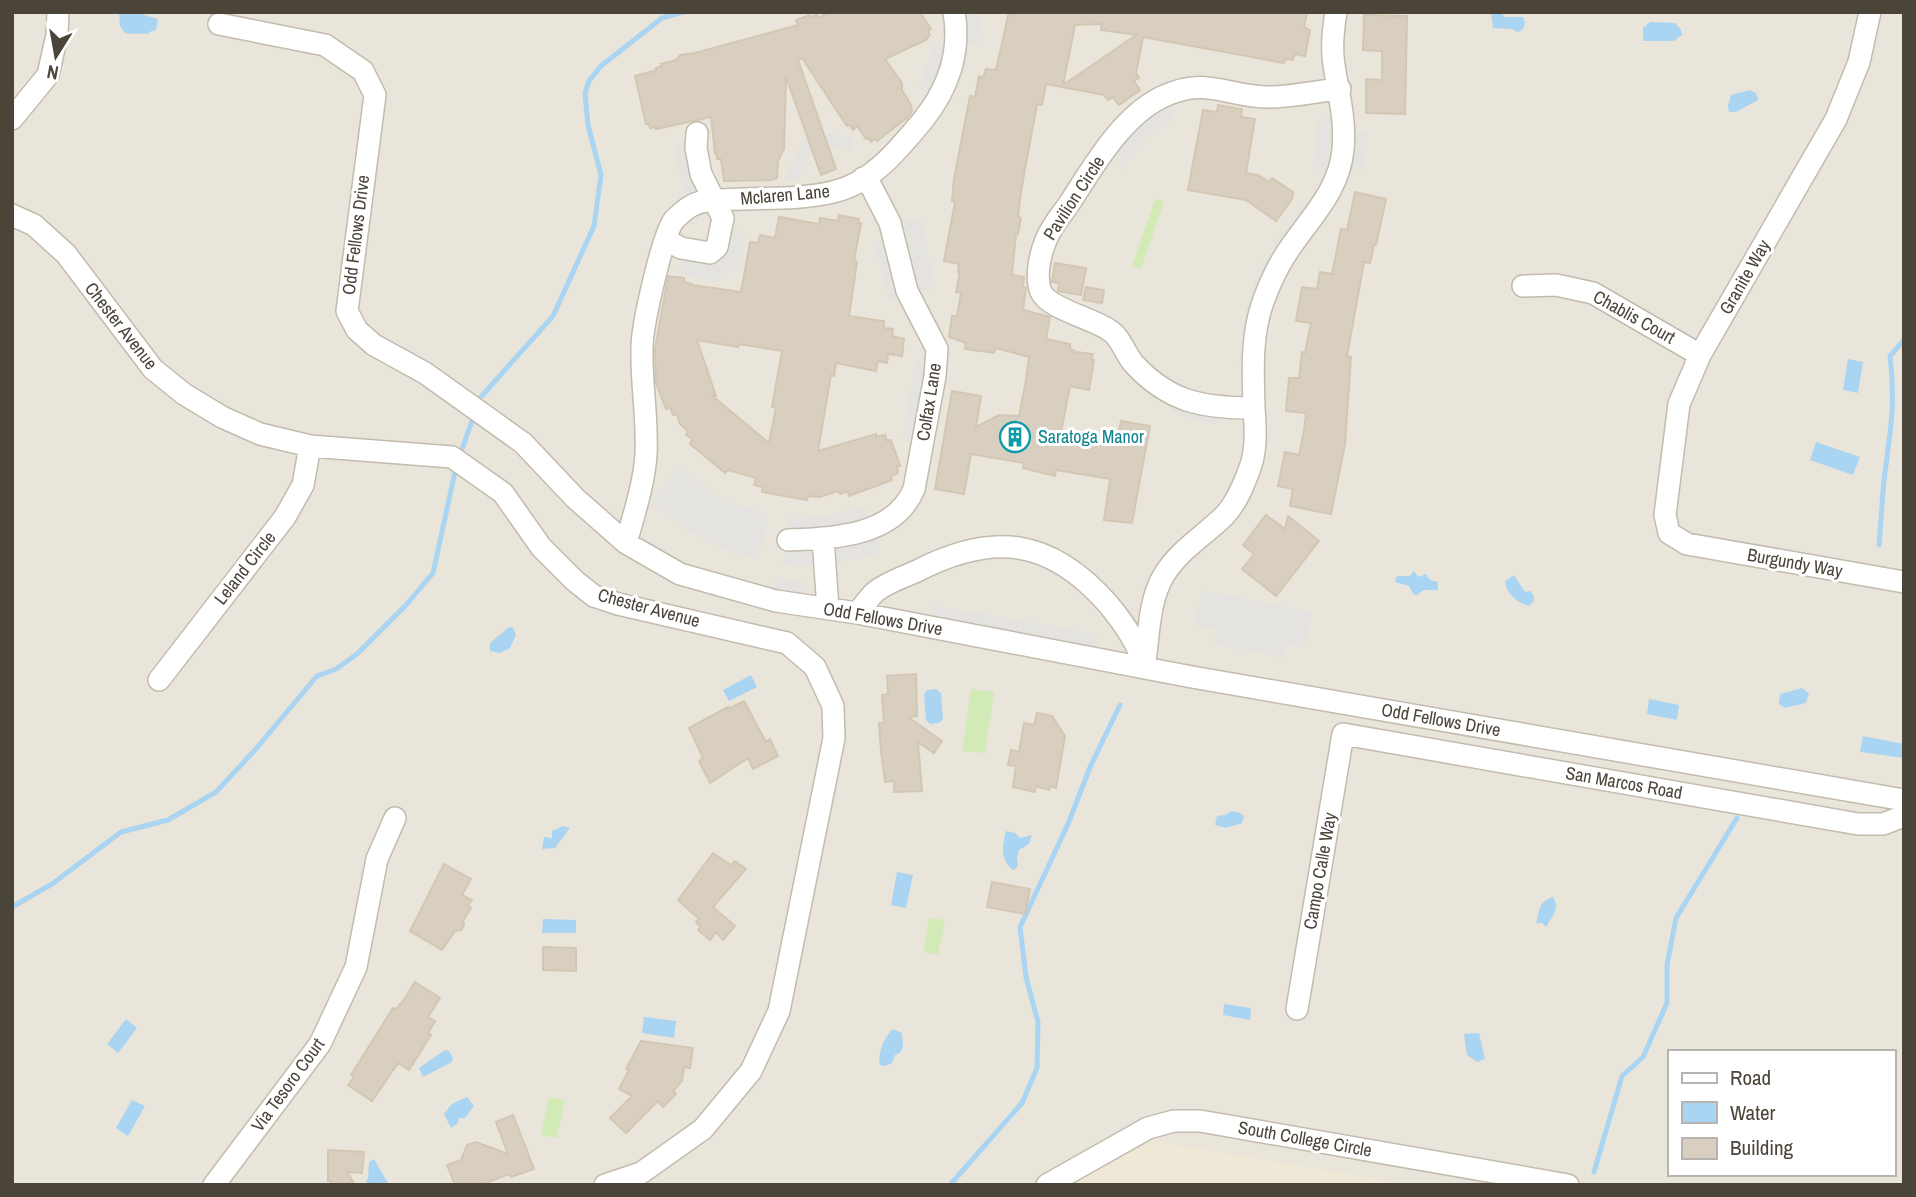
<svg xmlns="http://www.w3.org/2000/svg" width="1916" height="1197" font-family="'Archivo Narrow',sans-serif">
	<rect width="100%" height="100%" fill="#f6f3ec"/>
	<path fill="#eae5da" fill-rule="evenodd" d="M12,12H1904V1185H12ZM1669,1052H1893V1174H1669Z"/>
	<path fill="#efe8d6" d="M1153,1141L1409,1185H1066Z"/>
	<path fill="#d2eab5" d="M1155,199L1164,202L1141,269L1132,266Z
		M971,689L994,692L985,753L962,751Z
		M929,918L945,920L938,955L923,952Z
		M549,1097L565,1100L557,1138L541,1135Z"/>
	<path fill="#e5e3e0" d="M965,12H979L983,44L969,43Z
		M933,46L947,48L931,96L918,88Z
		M1170,103L1174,119L1146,138L1120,171L1117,153L1138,125Z
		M1334,117L1327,172L1313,167L1318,119Z
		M1354,131L1368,133L1363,170L1351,169Z
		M828,133L853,138L850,152L831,146L810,154L798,181L784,179L804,140Z
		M689,144L699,191L685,193L678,171L676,145Z
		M1306,203L1313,205L1245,370L1239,367L1242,330L1250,295L1263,262L1284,230Z
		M920,218L936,288L920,291L903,222Z
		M732,229L746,232L742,262L714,282L678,274L681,258L717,262L727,254Z
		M886,238L903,296L889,301L873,242Z
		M916,359L930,363L915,440L902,438Z
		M1167,402L1196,415L1222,419L1218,425L1195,421L1171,412Z
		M680,466L704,486L728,501L769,515L759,559L734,553L707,542L675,522L650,503Z
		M864,507L881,552L841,563L806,566L783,565L789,519L825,516Z
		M776,576L807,583L805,596L772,589Z
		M1201,590L1312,612L1305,648L1285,644L1283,658L1213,644L1216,629L1194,625Z
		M932,605L1097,634L1095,648L929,618Z"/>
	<path fill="#a9d4f2" d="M119,12H135L158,19L156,30L149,32V34C140,33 134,35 125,33L120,26Z
		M1491,12H1500L1505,17H1523L1525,23L1523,29L1518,32L1512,29L1493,28Z
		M1650,22L1675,23L1681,30L1682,35L1674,41H1643V28Z
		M1750,90L1756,93L1758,100L1736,112H1729L1728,105L1731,95Z
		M1848,359L1863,362L1858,393L1843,390Z
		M1816,442L1860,457L1853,475L1810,460Z
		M1414,571L1418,577L1426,574L1430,580L1438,582V590H1424L1417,595L1413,594L1409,586L1395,582L1397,576H1410Z
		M1514,575L1525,592L1530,591L1534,596V601L1529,606C1518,603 1506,594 1505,581Z
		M509,627L513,628L516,635L510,648L500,653L490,651V643Z
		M751,675L757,687L729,701L723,690Z
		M1802,688L1809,693L1806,703L1785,708L1779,704L1780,694Z
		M936,689L941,693L943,719L939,723L930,724L926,720L924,694L927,690Z
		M1649,699L1679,705L1677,720L1647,714Z
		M1863,736L1904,744V758L1860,752Z
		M1232,811L1240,813L1244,816L1242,823L1226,828L1215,825L1217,816L1225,815Z
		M563,826L570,828L555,848L542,849L544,837L552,838V831Z
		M1006,831L1015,833L1020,838L1032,835L1029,844L1019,850L1017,857L1018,866L1014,870C1000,862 1002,845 1006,831Z
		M897,872L913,875L906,908L891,905Z
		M1553,897C1560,909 1553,915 1546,927L1542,923H1536C1541,908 1537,903 1553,897Z
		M543,919L576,920V933H542Z
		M1224,1004L1251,1008L1250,1020L1223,1015Z
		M644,1017L676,1021L674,1038L642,1033Z
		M126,1019L137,1028L118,1053L107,1044Z
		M893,1029L902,1033L903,1047L900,1053L895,1055L892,1063L885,1066L880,1065C877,1053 885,1036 893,1029Z
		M1479,1033L1485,1059L1477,1062L1467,1055L1464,1034Z
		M445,1050L449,1051L453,1058L452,1062L423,1077L419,1068Z
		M467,1097L474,1106L465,1118H459L458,1123L451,1128L444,1114L452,1104Z
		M132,1100L145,1106L128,1136L116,1128Z
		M374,1159L388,1183L386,1185H368L366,1181L368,1179L369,1162Z"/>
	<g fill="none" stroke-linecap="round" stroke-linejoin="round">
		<path stroke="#a9d4f2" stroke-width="5" d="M480,398L553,316L594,226L601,175L588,125L585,93L589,81L601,66L662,18L683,12
			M461,452L472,421
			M1879,545C1881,523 1882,501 1884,480C1890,433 1896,404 1890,356L1904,340
			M12,907L52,884L121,832L168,820L216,792L255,750L317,676L336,669L357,654L406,605L433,573L455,472
			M1594,1172L1622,1076L1643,1057L1667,1003V965L1676,918L1737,818
			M950,1185L1022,1103L1037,1068L1038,1022L1026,977L1020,927L1068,824L1091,765L1120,705"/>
	</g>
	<path fill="#d8cfc1" stroke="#d3c7b4" stroke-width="2" fill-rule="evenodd" d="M830,12H920L931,29L928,31L930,35L926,40L885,59L902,83V90L911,105L912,111L908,117L877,141L875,139L871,142L868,138L866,139L857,126L853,130L850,125L847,126L802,58L798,60L836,169L821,175L786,77L784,149L778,161L777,178L772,180L724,181L721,159H717V154H715L711,117L656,129L655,127L650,128L649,124H646L635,76L657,70L656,68L662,66L661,64L676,60L680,55L695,53L798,25L796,20L810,15L812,17L817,14L818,18Z
		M1009,12H1307L1304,27L1310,30L1305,56L1295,54L1293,60L1285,59L1284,63L1143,37L1136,73L1139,78L1134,81L1140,90L1119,105L1113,97L1108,100L1104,95L1046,84L1042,105L1037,104L1021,191L1018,217L1021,218L1018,234H1016L1012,275L1024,277L1023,286L1026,288L1023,310L1050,317L1046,339L1070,344V349L1076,352L1093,354L1091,360H1094L1089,390L1070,386L1061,432L1117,442L1121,421L1150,426L1132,523L1104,520L1110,479L1056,470L1055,476L1023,468L1024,463L971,454L964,494L935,489L952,391L981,396L976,427L999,415L1019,416L1026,380L1029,357L996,348L994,353L965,349L966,343L949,337L952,316H957L961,293L956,292L960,272H958L959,264L944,261L955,202L952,201L954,179L970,96L975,97L979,76L983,78L986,69L996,70ZM1102,24L1101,30L1136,35L1063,85L1075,25Z
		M1364,15L1407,16L1405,114L1366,113V79L1382,80V51L1363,50Z
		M1218,105L1242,109L1241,117L1255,119L1246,173L1258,175L1269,182L1272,178L1293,192L1292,199L1276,221L1246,200L1188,190L1203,110L1217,112Z
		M1355,192L1386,199L1376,245H1374L1370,263L1364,262L1347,356L1351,357L1345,444L1331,514L1290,506L1293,489L1278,486L1285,452L1299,455L1304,431L1306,413L1286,411L1289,378H1299L1302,352L1305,353L1311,323L1296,321L1302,287L1317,289L1320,272L1332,274L1341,229L1347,230Z
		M839,215L859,219L858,223H861L854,261L857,262L849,316L884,321V328L893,329L892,336L904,339L902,356L888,354L887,363L878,361L876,371L836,363L834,376L831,375L818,451L876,434V437L885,435L887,441L891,440L900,466H897L898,473L891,476L892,480L849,496L848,491L840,494L838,491L820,497L808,496L807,500L762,492L763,487L754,485L756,478L728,470L725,473L690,444L692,439L686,435L688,431L680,424L677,414L673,415L670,407L666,409L656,383L655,349L668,276L684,278V282L692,284V285L741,292L750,242L758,243L760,235L775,238L779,217L819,224L820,218L838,221ZM697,340L738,347L739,344L782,351L772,407L776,408L769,443L711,395L716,396Z
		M1055,263L1086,268L1081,295L1058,291L1059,283L1052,282Z
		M1086,287L1104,290L1102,303L1083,300Z
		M1266,515L1285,529L1288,516L1319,541L1276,596L1242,569L1254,554L1243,545Z
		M916,674L917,716L908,717L942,741L934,753L918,742L922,791L894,792V781L885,782L881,751L879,723H884L882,695L888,694L887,676Z
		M744,701L766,742L770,739L778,756L753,769L748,758L710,783L699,761L703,758L689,728L728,707V709Z
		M1037,713L1052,716L1065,736L1056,788L1050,786L1049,790L1036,786L1035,792L1013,787L1016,766L1008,765L1011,750L1019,752L1024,723L1034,725Z
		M713,853L731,865L735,861L746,869L713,907L735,926L723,940L716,932L710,940L698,930L701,927L696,922L699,919L678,900Z
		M444,864L471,879L462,895L472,900L468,906L471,908L463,921L464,925L461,930L455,931L442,950L410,931Z
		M992,882L1030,889L1025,914L987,907Z
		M543,947L576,948V971L543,970Z
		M415,982L440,998L428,1017L435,1021L428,1033L431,1035L409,1070L398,1063L372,1101L348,1085L354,1077L351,1075L393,1008L396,1009L403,1001Z
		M641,1041L693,1048L690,1068L684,1067L682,1081L673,1091L676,1094L663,1107L658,1101L626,1133L610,1118L632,1096L619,1089L629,1070L626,1069Z
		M513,1115L534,1169L511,1177L509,1174L481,1185H455L447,1165L461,1160L467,1145L476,1142L508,1154L496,1122Z
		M328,1150L364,1152L362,1173L347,1172L355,1185H331V1181H328Z"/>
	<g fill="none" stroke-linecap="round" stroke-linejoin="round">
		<g stroke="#c2bbae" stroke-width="24">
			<path id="minor" d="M1870,12L1859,62L1836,119L1700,355L1679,404L1665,515L1669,533L1687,544L1904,582
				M219,24L325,45L363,71L375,95L347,311L357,330L374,345L425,373L523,443L575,498L626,543L680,574L776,601L857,613L1192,677L1904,800
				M12,119L48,75L57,35L58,12
				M12,215L34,225L66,254L153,369L184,394L222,417L260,434L310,446L452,457L503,493L541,547L575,581L594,596L618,604L787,643L815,667L833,706L834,738L779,1011L751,1071L703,1129L641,1173L605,1185
				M666,240L681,248L710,253L717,247L723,218L701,174L696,148L697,133
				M1523,286L1556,285L1593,293L1700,355
				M1254,408C1204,408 1170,403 1134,364C1125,354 1121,337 1109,330C1092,318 1049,309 1041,292C1035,277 1040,254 1046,240C1051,227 1061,215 1069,204C1093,167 1121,117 1162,97C1206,76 1225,96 1266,97C1290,98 1316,91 1340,89
				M823,538L828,609
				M788,540C833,538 894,537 914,489L935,376L937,349L907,291L890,223L872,188L863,178
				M626,543C634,514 644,484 646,455C648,419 641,384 642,348C642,326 662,236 674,220C678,216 686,209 691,206C705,198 727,200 743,199C773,198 804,199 833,192C872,183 898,150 923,120C948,89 961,52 954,12
				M857,613C863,607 868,599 874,593C885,583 904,577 917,571C993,532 1050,538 1108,604C1123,622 1136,640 1143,662
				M1144,668C1149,638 1148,601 1164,575C1179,550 1204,536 1224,516C1237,503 1245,482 1251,465C1257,446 1255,426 1254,407C1253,372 1251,335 1263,302C1270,282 1279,263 1292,245C1313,215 1340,188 1343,149C1346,119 1338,93 1334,65C1331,47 1333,30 1336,12
				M159,680L285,517L303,485L310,446
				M1297,1009L1343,734L1858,824H1883L1904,816
				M214,1185L320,1044L356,967L377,859L395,818
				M1047,1185L1148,1128L1174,1121H1200L1568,1185"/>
		</g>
		<use href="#minor" stroke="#fff" stroke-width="21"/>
	</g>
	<defs>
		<g id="building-ring" transform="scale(1.575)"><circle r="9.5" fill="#fff" stroke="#0f9aa8" stroke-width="1.5"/><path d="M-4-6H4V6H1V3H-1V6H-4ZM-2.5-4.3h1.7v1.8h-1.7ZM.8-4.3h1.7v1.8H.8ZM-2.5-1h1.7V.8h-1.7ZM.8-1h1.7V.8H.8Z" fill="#0f9aa8"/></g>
	</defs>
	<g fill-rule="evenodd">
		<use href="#building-ring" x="1015" y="437"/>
	</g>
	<g text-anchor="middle" stroke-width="6" stroke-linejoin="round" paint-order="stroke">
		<g font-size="18" fill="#4b4439" stroke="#fff">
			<text transform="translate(785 195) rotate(-5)" y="6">Mclaren Lane</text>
			<text transform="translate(1074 198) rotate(-57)" y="6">Pavilion Circle</text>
			<text transform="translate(356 235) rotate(-83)" y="6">Odd Fellows Drive</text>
			<text transform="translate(1745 277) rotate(-60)" y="6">Granite Way</text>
			<text transform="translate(1634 317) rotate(29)" y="6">Chablis Court</text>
			<text transform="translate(121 326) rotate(52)" y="6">Chester Avenue</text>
			<text transform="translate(929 402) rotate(-81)" y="6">Colfax Lane</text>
			<text transform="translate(1795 563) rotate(10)" y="6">Burgundy Way</text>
			<text transform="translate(245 568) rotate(-52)" y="6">Leland Circle</text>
			<text transform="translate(649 608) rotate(15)" y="6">Chester Avenue</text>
			<text transform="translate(883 619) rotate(10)" y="6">Odd Fellows Drive</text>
			<text transform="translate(1441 720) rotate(10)" y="6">Odd Fellows Drive</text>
			<text transform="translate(1624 783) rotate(10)" y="6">San Marcos Road</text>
			<text transform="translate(1320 871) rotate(-80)" y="6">Campo Calle Way</text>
			<text transform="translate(288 1085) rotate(-54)" y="6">Via Tesoro Court</text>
			<text transform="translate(1305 1139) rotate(10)" y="6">South College Circle</text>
		</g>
		<g font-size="18" fill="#0d838f" stroke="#fff" text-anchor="start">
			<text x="1038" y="443">Saratoga Manor</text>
		</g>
	</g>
	<rect width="1916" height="1197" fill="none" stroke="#4b4439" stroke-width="28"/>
	<rect x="1668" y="1050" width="228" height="126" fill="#ffffff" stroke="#b7b4b0" stroke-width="2"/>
	<rect x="1682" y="1073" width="35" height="10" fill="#ffffff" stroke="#b7b4b0" stroke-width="2"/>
	<text x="1730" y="1085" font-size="21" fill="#4b4439">Road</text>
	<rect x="1682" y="1102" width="35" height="21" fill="#a9d4f2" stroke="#b7b4b0" stroke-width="2"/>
	<text x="1730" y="1120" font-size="21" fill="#4b4439">Water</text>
	<rect x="1682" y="1138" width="35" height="21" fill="#d8cfc1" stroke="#b7b4b0" stroke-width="2"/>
	<text x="1730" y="1155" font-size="21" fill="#4b4439">Building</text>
	<g transform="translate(56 56) rotate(191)" stroke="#ffffff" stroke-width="5" paint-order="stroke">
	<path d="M0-5L12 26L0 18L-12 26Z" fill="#4b4439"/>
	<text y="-10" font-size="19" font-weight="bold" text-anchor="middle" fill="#4b4439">N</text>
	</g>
</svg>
